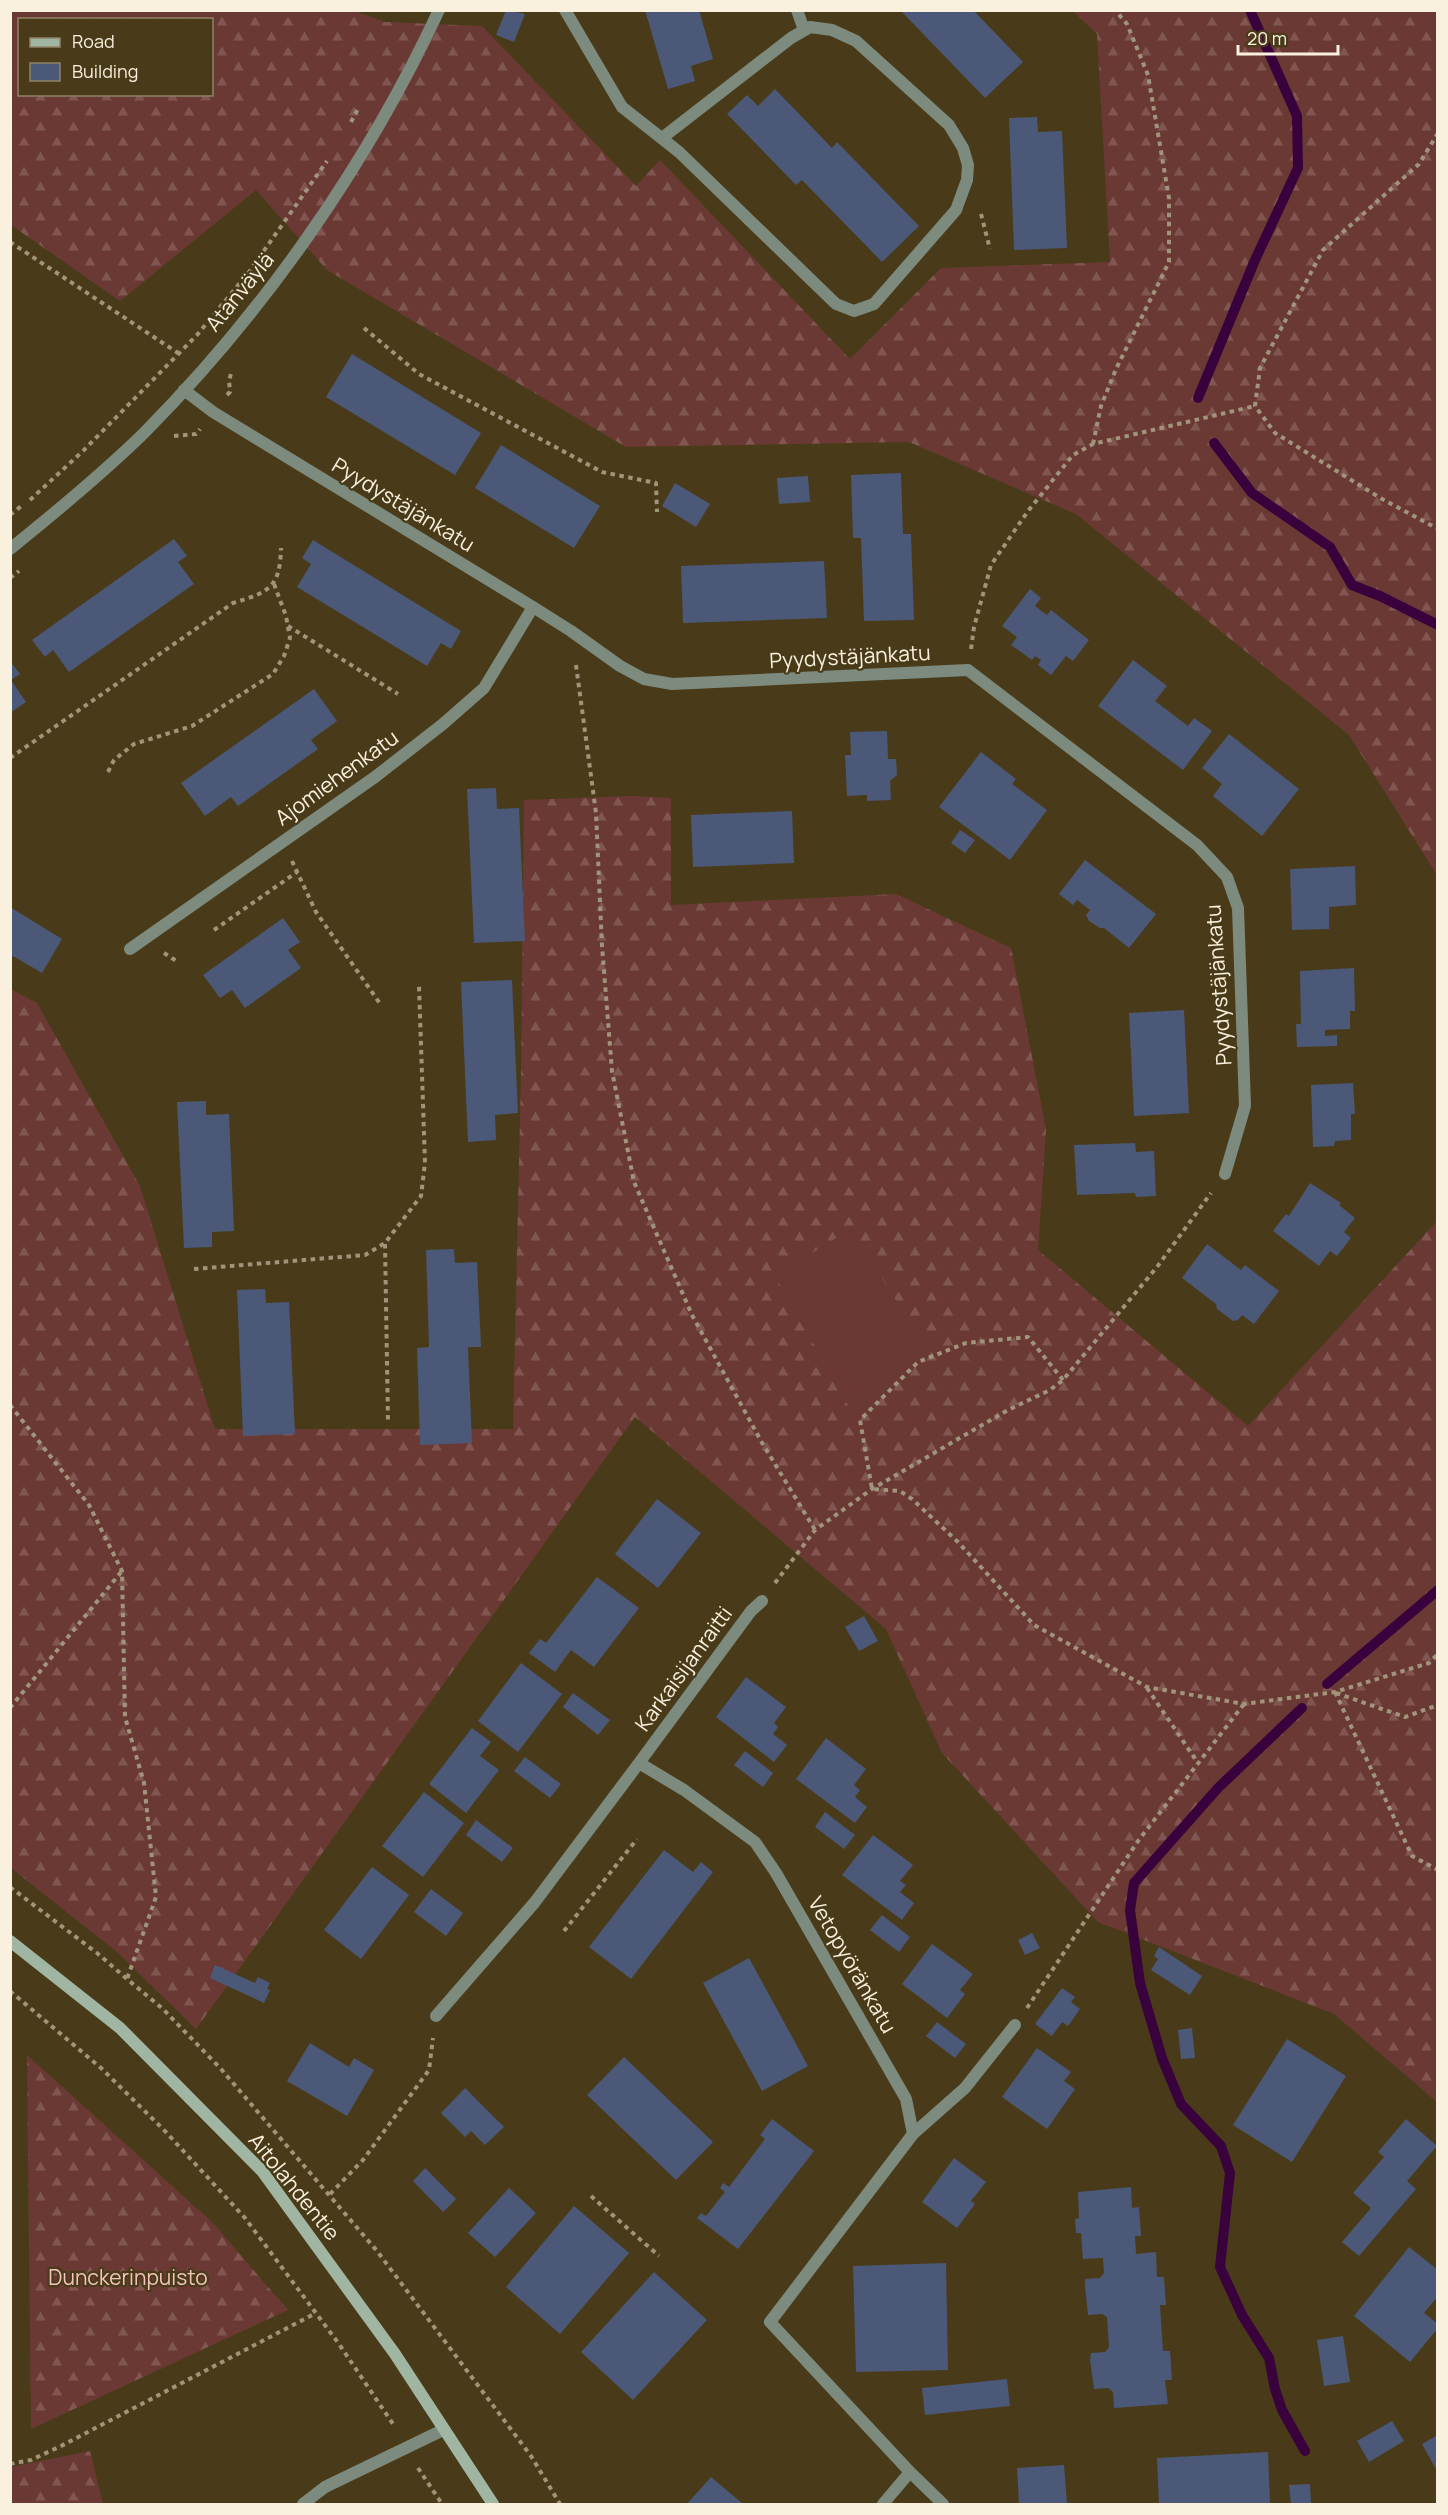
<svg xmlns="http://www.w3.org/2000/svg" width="1448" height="2515" font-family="Manrope,sans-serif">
	<defs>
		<pattern id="forest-firs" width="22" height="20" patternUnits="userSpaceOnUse" patternTransform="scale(1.5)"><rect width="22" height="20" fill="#6b3934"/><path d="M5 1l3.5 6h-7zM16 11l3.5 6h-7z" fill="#815651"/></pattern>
	</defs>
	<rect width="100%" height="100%" fill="#493b19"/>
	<path fill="url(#forest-firs)" fill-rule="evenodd" d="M352,10L385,22L482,26L636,186L660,160L850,359L941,268L1110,262L1097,34L1073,11H1437V875L1349,735L1076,514L909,442L626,447L327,270L256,190L120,301L11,225V11ZM20,20H212V94H20Z
		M632,796L671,798V905L896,894L1011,948L1046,1129L1038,1250L1248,1426L1437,1221V2102L1334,2014L1098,1922L942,1753L886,1629L635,1417L196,2029L117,1952L11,1868L10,989L37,1003L140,1186L215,1429H513L521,1075L524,800Z
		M27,2055L212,2222L288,2310L31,2429Z
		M90,2451L103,2504H11V2467Z"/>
	<path fill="#6b3934" d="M852,1228L928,1353L852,1412L775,1276Z"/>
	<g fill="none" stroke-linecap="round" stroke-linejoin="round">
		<path stroke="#3a023d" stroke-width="10" d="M1198,398L1255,260L1298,168L1297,116L1250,10
			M1214,443L1252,493L1330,547L1352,585L1380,596L1438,625
			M1327,1684L1438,1590
			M1302,1708L1218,1788L1134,1883L1130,1910L1140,1983L1162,2058L1181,2104L1221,2146L1230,2173L1220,2267L1242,2315L1269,2358L1275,2389L1282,2410L1305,2451"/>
	</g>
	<path fill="#4b5877" d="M506,10L525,14L514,42L496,35Z
		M645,10H699L713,59L691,66L695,81L668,89Z
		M900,10H973L1023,62L985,98Z
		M775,89L832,148L837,142L919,226L882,262L802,180L796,185L727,114L747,95L758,106Z
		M1037,117L1038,132L1062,131L1067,248L1014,250L1009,118Z
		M352,354L481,433L455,475L326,397Z
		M501,445L600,506L574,548L475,488Z
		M901,473L903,534H911L914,620L864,621L861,538H853L851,475Z
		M808,476L810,502L779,504L777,478Z
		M675,483L710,504L696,527L662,506Z
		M174,539L187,556L178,562L194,584L69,672L53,650L45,657L32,640Z
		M313,540L461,631L451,649L441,643L427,666L297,587L311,564L302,558Z
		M824,561L827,618L683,623L681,566Z
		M1030,589L1041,598L1035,606L1047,615L1051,610L1089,640L1073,661L1066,656L1051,675L1038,665L1041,660L1035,656L1032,660L1011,645L1017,637L1002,626Z
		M1133,660L1167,686L1155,701L1188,726L1194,718L1212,731L1183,770L1098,706Z
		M10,661L20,674L11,680L26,702L10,713Z
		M314,689L337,721L311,740L318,749L238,806L231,797L205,816L181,783Z
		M887,731L888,759H896L897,775L890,781L891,800L867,801V795L847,796L845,755H851L850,732Z
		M1229,734L1299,789L1262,836L1213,796L1222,784L1202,768Z
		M981,752L1016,779L1012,784L1047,810L1010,860L939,807Z
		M496,788L497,809L519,808L525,941L474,943L467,789Z
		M792,811L794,863L693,867L691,815Z
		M960,830L975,840L965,853L951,843Z
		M1085,860L1156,914L1129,948L1104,928H1100L1089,921L1086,915L1090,910L1077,900L1073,905L1059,894Z
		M1355,866L1356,905L1329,907V929L1292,930L1290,869Z
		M10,907L62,939L42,973L13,956L10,960Z
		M283,918L300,942L288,950L301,968L245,1008L232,990L220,998L203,975Z
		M1354,968L1355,1011H1350V1029L1325,1030V1036L1337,1035V1046L1297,1047L1296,1024H1301L1300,971Z
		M512,980L518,1113L495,1115L496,1140L468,1142L461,982Z
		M1184,1010L1189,1113L1134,1116L1129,1013Z
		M1353,1083L1355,1114H1351V1140L1335,1141L1334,1146L1313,1147L1311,1085Z
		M206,1101V1115L229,1114L234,1231L212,1232V1247L184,1248L177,1102Z
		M1135,1143L1136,1152L1154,1151L1156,1196L1136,1197L1135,1193L1077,1195L1074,1145Z
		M1310,1183L1341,1203L1339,1205L1355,1218L1344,1232L1351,1238L1337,1256L1330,1251L1319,1266L1273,1231L1286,1214L1289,1216Z
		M1207,1244L1241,1270L1245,1265L1279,1291L1254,1324L1242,1315L1238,1320L1233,1321L1217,1309L1216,1304L1182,1278Z
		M454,1249L455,1263L477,1262L481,1347H468L472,1443L420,1445L417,1348L429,1347L426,1250Z
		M265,1289L266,1303L289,1302L295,1434L243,1436L237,1290Z
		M657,1499L701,1533L658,1588L615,1554Z
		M597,1577L639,1608L594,1667L571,1650L555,1672L529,1653L540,1639L546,1643Z
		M864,1616L878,1641L859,1651L845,1627Z
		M521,1663L562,1694L518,1752L478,1721Z
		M746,1677L786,1707L774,1723L778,1727L773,1734L787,1745L774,1762L716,1717Z
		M573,1693L610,1720L598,1735L563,1707Z
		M472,1728L491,1742L480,1756L499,1770L466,1813L429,1784Z
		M826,1738L866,1769L854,1785L860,1790L855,1797L867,1807L855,1823L796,1779Z
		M745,1751L773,1773L763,1787L734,1765Z
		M525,1757L561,1784L550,1798L514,1771Z
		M424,1792L464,1823L423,1877L382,1846Z
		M825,1812L855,1835L844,1849L815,1827Z
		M476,1820L513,1848L502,1862L466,1835Z
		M873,1835L913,1865L900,1881L906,1885L900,1892L914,1903L902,1920L842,1875Z
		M664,1850L693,1872L701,1862L713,1872L631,1979L589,1947Z
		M372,1867L409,1895L361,1959L324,1930Z
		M431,1889L463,1913L446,1936L414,1912Z
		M882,1915L910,1937L899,1952L870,1930Z
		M1032,1933L1040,1948L1025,1955L1018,1940Z
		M932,1944L973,1974L960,1990L965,1994L947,2018L902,1984Z
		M1159,1947L1202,1976L1190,1995L1151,1970L1158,1959L1154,1956Z
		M749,1958L808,2066L762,2091L703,1983Z
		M215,1965L255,1983L258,1977L270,1983L267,1989L270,1990L264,2003L210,1978Z
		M1062,1988L1075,1997L1071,2002L1080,2009L1068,2026L1062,2022L1052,2036L1035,2024Z
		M937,2022L966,2044L955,2058L926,2036Z
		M1192,2028L1195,2058L1181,2059L1178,2030Z
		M1287,2039L1346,2076L1292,2162L1233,2125Z
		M310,2043L349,2067L354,2058L374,2070L347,2116L287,2081Z
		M1037,2048L1071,2072L1064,2081L1075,2089L1047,2129L1002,2097Z
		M624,2057L713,2142L676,2180L587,2095Z
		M465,2088L504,2127L485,2145L471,2131L465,2137L441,2113Z
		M772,2119L814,2151L738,2249L697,2218L701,2213L706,2216L725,2192L720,2188L723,2183L729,2187L765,2139L760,2135Z
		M1406,2119L1437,2146L1407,2181L1416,2189L1359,2256L1342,2242L1371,2208L1353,2193L1384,2157L1378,2152Z
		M954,2158L986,2182L971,2201L975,2204L957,2228L922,2202Z
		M425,2168L456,2199L443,2212L413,2181Z
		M1131,2187L1132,2208L1139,2207L1141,2236H1135L1136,2254L1156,2252L1157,2277H1164L1166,2305H1160L1163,2351H1170L1172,2380H1165L1168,2404L1114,2408L1113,2392L1108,2388L1094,2389L1090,2360L1091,2353L1105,2352L1109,2347L1107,2317L1102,2314L1088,2315L1085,2286V2279L1100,2278L1104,2273L1103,2258L1083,2259L1081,2233H1076L1075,2219L1079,2218L1078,2192Z
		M509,2188L536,2213L495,2257L468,2233Z
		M574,2206L629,2253L560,2334L506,2287Z
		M1409,2247L1438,2270V2296L1424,2313L1438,2324V2328L1410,2362L1354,2316Z
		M946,2263L948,2370L856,2372L853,2266Z
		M654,2272L707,2320L633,2400L581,2352Z
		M1343,2336L1350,2382L1324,2386L1317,2340Z
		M1007,2379L1010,2406L925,2415L922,2388Z
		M1392,2421L1404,2441L1369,2462L1357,2441Z
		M1438,2435V2473L1422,2444Z
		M1268,2452L1270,2504H1159L1157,2458Z
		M1064,2465L1067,2504H1019L1017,2468Z
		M711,2477L743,2504H687Z
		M1310,2484L1311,2503L1291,2504L1289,2485Z"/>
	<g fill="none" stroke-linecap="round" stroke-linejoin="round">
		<path stroke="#a0957a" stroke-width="4" stroke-dasharray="4.5 4.5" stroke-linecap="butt" d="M351,122L359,107
			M1438,133L1419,164L1323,250L1260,368L1255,406L1275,433L1382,499L1438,529
			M981,214L990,249
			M10,242L178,353
			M364,328L419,374L602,472L656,483L657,512
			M227,395L230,392L229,380L231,374
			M174,436L196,434L200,429
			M1093,444L1101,406L1116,369L1169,262V198L1148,75L1127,24L1115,10
			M30,500L84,450L197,335L249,272L327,161
			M10,515L24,504
			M10,578L19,571
			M288,626L398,694
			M971,649L974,627L991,565L1028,511L1073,455L1093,444L1255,406
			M576,665L596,813L602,946L612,1071L634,1182L692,1315L761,1441L815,1530
			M10,758L233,603C270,592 280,587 281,548
			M108,772L114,760L134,744L192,726L273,674L284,656L290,638L286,616L274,584
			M292,861L316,912L381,1005
			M214,930L297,872
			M164,953L178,962
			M385,1244L388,1421
			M194,1269L365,1255L385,1243L421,1196L425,1163L419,986
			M1063,1380L1028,1337L966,1343L918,1362L860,1420L872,1489L900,1491L912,1499L958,1542L1034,1625L1147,1687L1244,1704L1335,1692L1429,1663L1438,1654
			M10,1405L89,1505L122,1571L125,1717L144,1783L156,1897L127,1979
			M775,1583L815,1530L872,1489L1008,1410L1050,1390L1063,1380L1157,1267L1211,1193
			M1147,1688L1198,1763
			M1335,1692L1412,1856L1438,1870
			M1336,1693L1405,1717L1438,1705
			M10,1708L122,1571
			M10,1887L97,1953L127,1979L163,2009L221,2069L377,2251L531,2456L560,2504
			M564,1931L637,1839
			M10,1991L101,2068L164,2130L245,2218L339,2344L395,2427
			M1027,2008L1138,1841L1244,1704
			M330,2194L363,2160L429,2070L433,2038
			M591,2196L659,2256
			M10,2464L31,2460L61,2446L316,2313
			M418,2468L442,2504"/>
		<path stroke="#7d8a7e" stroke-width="12" d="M565,10L622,107L679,152L836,304L854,311L874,304L956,210L967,180L968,165L963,148L949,125L856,41L832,30L810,27L791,38L662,138
			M797,10L804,30
			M913,2134L965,2088L1015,2025
			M303,2504L325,2487L443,2430"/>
		<path stroke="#7d8a7e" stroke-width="12" d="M184,390L213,412L533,607L571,631L620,666L644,679L672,684L968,670L1197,845L1227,877L1238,908L1245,1106L1225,1174
			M130,949L375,777L443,724L484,688L533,607
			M639,1763L751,1611L762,1601
			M436,2016L535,1902L639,1763L684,1790L755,1842L776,1873L906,2099L913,2134L770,2322L910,2472
			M883,2504L910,2472L943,2504"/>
		<path stroke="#7d8a7e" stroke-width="12" d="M10,549C56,512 102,474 144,433C264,312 367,165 439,10"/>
		<path stroke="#a1b6a2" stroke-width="12" d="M10,1941L120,2028L262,2171L395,2354L493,2504"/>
	</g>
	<g text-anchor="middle" stroke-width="4.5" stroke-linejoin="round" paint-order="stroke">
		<g font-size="21" fill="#f9f0dd" stroke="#493b19">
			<text transform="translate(240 292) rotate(-51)" y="7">Atanväylä</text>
			<text transform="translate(403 505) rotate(31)" y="7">Pyydystäjänkatu</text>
			<text transform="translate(850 657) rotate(-3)" y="7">Pyydystäjänkatu</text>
			<text transform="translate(337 778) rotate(-36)" y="7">Ajomiehenkatu</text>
			<text transform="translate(1219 985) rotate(-94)" y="7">Pyydystäjänkatu</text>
			<text transform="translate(684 1669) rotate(-54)" y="7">Karkaisijanraitti</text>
			<text transform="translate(852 1965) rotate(60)" y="7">Vetopyöränkatu</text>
			<text transform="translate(294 2187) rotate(51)" y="7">Aitolahdentie</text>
		</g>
		<g font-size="21" fill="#f3c2bc" stroke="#493b19">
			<text x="128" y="2285">Dunckerinpuisto</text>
		</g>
	</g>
	<rect width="1448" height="2515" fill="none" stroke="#f9f0dd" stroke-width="24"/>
	<rect x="18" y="18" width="195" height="78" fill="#493b19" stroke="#8f8367" stroke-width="1.5"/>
	<rect x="30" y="38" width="30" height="9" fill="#a1b6a2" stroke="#8f8367" stroke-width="1.5"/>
	<text x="72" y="48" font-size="18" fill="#f9f0dd">Road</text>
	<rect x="30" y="63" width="30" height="18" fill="#4b5877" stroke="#8f8367" stroke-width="1.5"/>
	<text x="72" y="78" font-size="18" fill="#f9f0dd">Building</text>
	<path d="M1238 45v9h100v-9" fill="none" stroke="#f9f0dd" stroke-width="3"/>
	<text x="1247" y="45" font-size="18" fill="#f9f0dd" stroke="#493b19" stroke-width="4.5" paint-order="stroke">20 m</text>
</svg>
